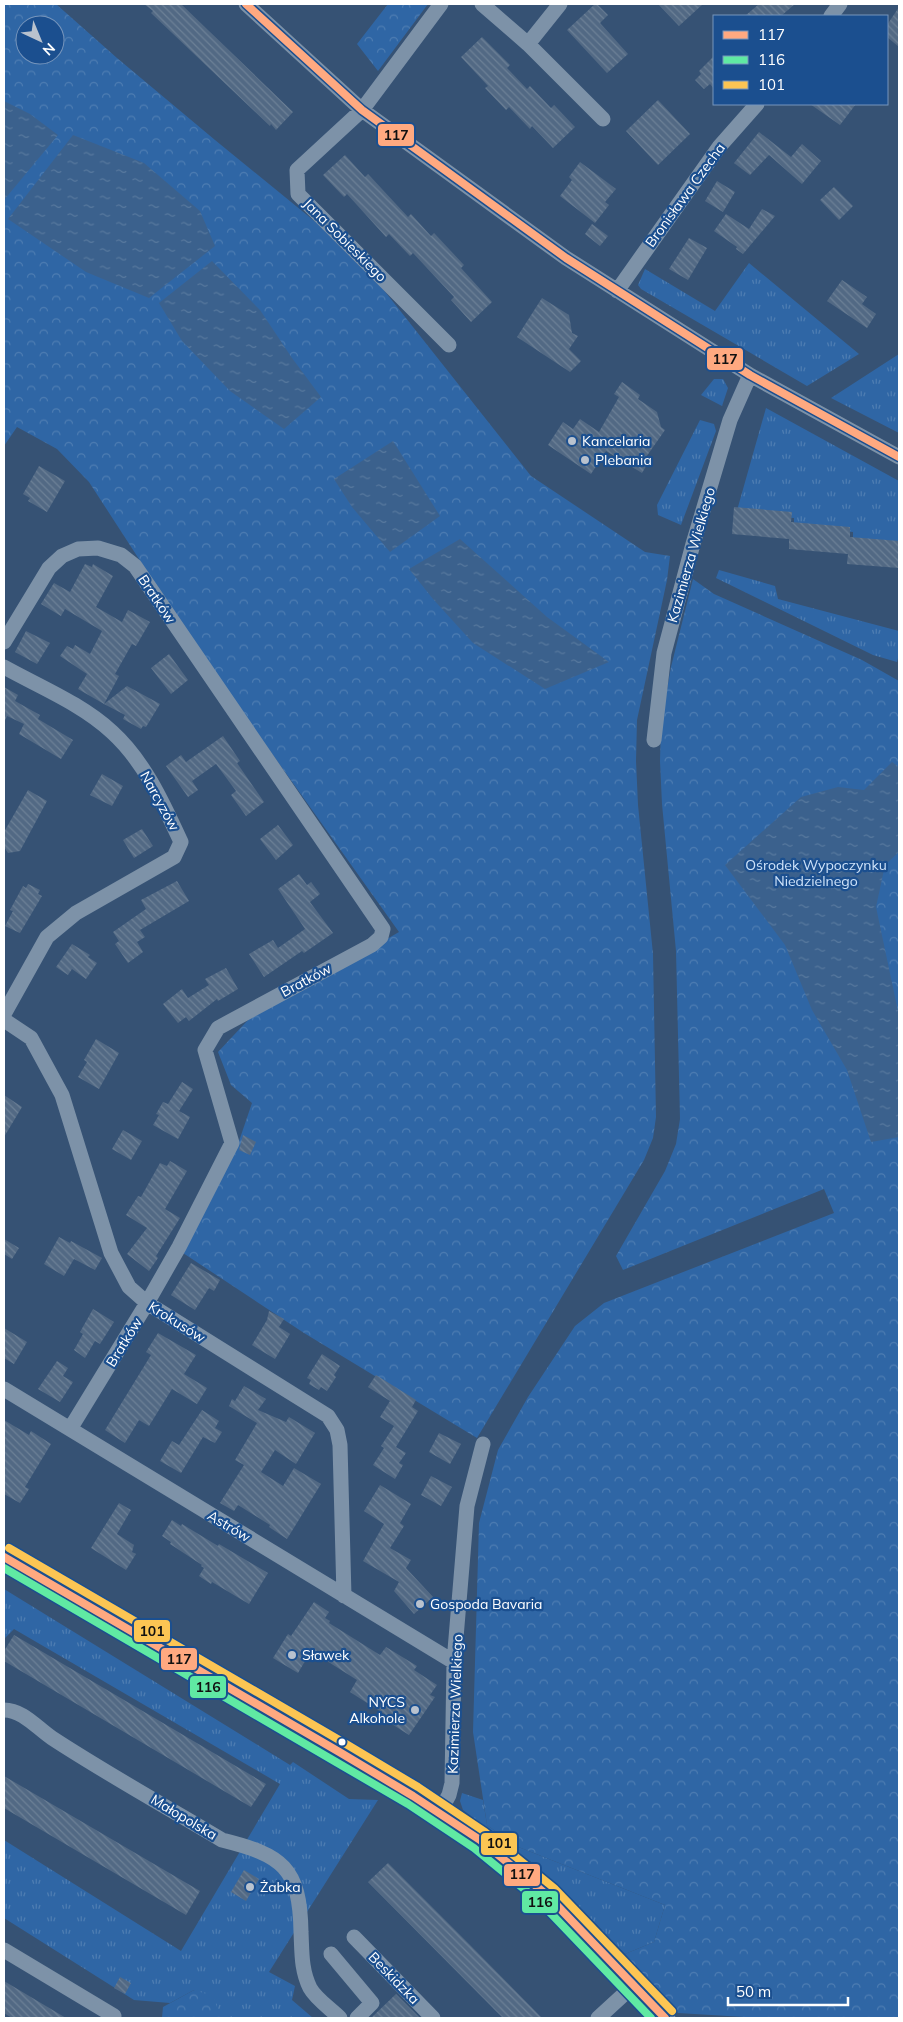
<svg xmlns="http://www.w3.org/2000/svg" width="903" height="2022" font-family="Mulish,sans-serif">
	<defs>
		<pattern id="grass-tufts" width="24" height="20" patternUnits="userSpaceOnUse" patternTransform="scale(1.25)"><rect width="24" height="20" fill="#2f66a5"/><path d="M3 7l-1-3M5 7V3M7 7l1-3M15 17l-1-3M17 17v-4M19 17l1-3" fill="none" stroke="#4e7db2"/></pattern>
		<pattern id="forest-crowns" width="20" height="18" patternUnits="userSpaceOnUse" patternTransform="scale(1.25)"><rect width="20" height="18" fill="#2f66a5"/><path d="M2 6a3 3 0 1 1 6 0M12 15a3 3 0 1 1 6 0" fill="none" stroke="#4e7db2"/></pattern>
		<pattern id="water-ripples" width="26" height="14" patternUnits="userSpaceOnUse" patternTransform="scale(1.25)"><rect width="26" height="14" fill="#3b618d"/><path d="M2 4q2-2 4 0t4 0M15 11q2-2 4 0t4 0" fill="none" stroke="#58799e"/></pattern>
		<pattern id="building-back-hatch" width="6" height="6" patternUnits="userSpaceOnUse" patternTransform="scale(1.25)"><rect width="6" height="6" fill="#526984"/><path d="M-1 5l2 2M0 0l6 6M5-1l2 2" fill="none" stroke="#6c8096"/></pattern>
	</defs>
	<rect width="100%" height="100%" fill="#365274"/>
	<path fill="url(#grass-tufts)" d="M749,263L859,354L807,386L641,289L638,285L645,269L715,311Z
		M899,354V433L831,398Z
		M714,379H723L728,388L722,406L701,395Z
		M766,408L899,481V544L853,539V532L794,526V518L736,514Z
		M700,420L714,424L716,431L681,525L658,515L657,505Z
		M719,570L775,586L778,599L899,631V654L897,662L873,655L716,578Z
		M4,1589L290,1765L293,1762L349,1799L378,1800L269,1972L295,1986L292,2000L313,2018H219L194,1990L170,2003L134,2000L4,1918V1840L181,1951L280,1784L14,1629L4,1639Z
		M462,1793L483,1800L487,1825L516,1846L665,1905L654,1942L625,1954L573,1900L535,1865L463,1810L460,1801Z"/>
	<path fill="url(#forest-crowns)" fill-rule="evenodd" d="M4,4H56L117,58L215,140L356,255L531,476L645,552L670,556L667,580L637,720L636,761L638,805L653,954L656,1117L653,1138L644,1160L477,1438L304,1333L180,1251L236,1150L252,1103L231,1085L218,1052L248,1020L399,932L196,647L89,482L57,449L17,427L4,446ZM25,25H55V55H25Z
		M388,4H428L378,71L357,44Z
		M693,579L714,594L862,660L899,681V2018H761L678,2013L625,1954L654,1942L665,1905L516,1846L487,1825L473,1732L479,1523L498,1450L528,1397L575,1326L604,1303L834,1213L824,1189L623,1270L616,1256L665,1171L676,1144L680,1119L676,951L662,804L660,761L661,723L671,667Z
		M194,1990L213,1996L221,2018H162L163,2007Z"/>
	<path fill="url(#water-ripples)" d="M4,101L30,114L58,135L4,200Z
		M73,135L144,163L200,211L215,246L149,298L86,272L8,219Z
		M212,261L260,310L292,358L321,397L284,429L230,391L182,341L159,303Z
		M393,441L440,516L390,552L352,507L334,479Z
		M460,539L547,617L609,662L545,689L473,643L433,599L409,569Z
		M892,762L899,767V852L885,865L876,907L899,1016V1137L871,1142L847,1070L812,1010L785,945L725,865L801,797L838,787L864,790Z"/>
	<path fill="url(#building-back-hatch)" d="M144,4H181L293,112L276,130L271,124L270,126L151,13L153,11Z
		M595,4H597L608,15L600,23L628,54L607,73L567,30Z
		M658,4H703L679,26Z
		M759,4H795L781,16H745Z
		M899,7V47L887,37V25Z
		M482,37L510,65L507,68L527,89L530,86L551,108L554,105L575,127L553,148L532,126L530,129L509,107L506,110L485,88L488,86L461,57Z
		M714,56V89L710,84L704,89L695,80L701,74L699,71Z
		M658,100L690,134L658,165L626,131Z
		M810,104H856L840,125Z
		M759,132L791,157L802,144L821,161L802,184L769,155L750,175L734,163Z
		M345,155L365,177L368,174L408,217L411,214L431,236L434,233L464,265L461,268L492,302L471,322L451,300L454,297L413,253L410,256L389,234L386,237L347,194L344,197L323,175Z
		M580,162L616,189L605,202L609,205L595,223L560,196L572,180L569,177Z
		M717,181L735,192L723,212L705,201Z
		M834,187L853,206L839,220L820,200Z
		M762,209L775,216L743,254L736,249L737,247L714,231L726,214L749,229Z
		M592,224L608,236L600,246L585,234Z
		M689,238L707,248L688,280L669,269Z
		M842,280L867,297L862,304L876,314L867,328L827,301Z
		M542,298L569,315L572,333L578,336L569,349L581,361L570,372L517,337Z
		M622,382L640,395L638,399L657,412L661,427L665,430L644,460L648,463L642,473L606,451L591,474L548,445L563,422L573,429L580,419L599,432L619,397L614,394Z
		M39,466L65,481L47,512L28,501L30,498L23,494Z
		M734,507L792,512L791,522L850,527V537L899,541V568L847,564L848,554L789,549V539L732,534Z
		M85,564L92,567L93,564L113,576L96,607L122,622L128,610L150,622L136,646L132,644L115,674L119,676L104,704L78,689L87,674L60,656L67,646L73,649L75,645L90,654L102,631L65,609L61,616L41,604L54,583L70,592Z
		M26,631L50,643L37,664L15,652Z
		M169,654L188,680L171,694L151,668Z
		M127,686L160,704L146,727L143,726L141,729L123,719L125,715L104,704Z
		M4,687L18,695L15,701L40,715L38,719L73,740L61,759L19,734L24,724L7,716L4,723Z
		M223,736L240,761L237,763L264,802L246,816L231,795L236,791L216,764L192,781L198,790L188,797L166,766L181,755L186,762Z
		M102,774L123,786L112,806L90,795Z
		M28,790L47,801L20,851L8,853L4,847V832Z
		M278,825L293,845L276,860L260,839Z
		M142,829L153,846L134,858L123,840Z
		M299,874L307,885L311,882L320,894L310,902L333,933L304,953L302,951L264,977L249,954L273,940L278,948L305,929L278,889Z
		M177,881L189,901L140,930L145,937L137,942L143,952L128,963L115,944L119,941L113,932L146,909L141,900Z
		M28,884L40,890L38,894L42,896L20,933L5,926L13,911L10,910L23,886L26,888Z
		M72,944L90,955L88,957L97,963L86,979L72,969L68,975L56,967Z
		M226,968L238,989L218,1001L217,999L189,1021L186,1017L178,1023L163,1004L182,989L188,998L209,985L205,979Z
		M96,1039L119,1053L99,1089L78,1077L87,1062L84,1060Z
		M182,1082L193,1089L179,1111L190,1117L178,1139L153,1125L159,1115L156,1114L163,1102L168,1104Z
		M4,1095L22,1107L4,1137Z
		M123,1130L142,1141L131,1160L112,1149Z
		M243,1135L256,1142L250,1155L239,1150Z
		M170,1161L187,1171L165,1209L180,1218L156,1256L158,1258L149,1271L127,1254L147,1228L126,1215L138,1196L141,1197L160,1163L167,1166Z
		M59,1237L70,1243L71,1241L102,1258L95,1270L74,1259L64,1276L44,1264Z
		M4,1239L19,1248L12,1259L4,1254Z
		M191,1263L220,1280L214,1291L209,1288L195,1310L171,1295Z
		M93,1309L114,1322L100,1344L95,1341L85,1358L74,1350L83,1334L80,1332Z
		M269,1311L284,1319L279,1327L290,1334L275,1359L252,1345L267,1320Z
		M4,1328L27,1342L14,1364L4,1358Z
		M158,1333L196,1355L184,1374L207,1388L197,1404L172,1389L149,1426L139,1420L125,1443L105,1430L151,1355L146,1352Z
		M322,1354L340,1366L334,1375L336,1377L327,1391L321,1387L319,1390L309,1384L311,1380L307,1378Z
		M57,1361L68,1368L63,1376L73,1382L60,1402L38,1389Z
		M376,1375L416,1400L412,1407L418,1411L396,1447L406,1453L399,1463L403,1465L395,1479L373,1465L384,1448L381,1446L394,1426L380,1417L390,1401L368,1387Z
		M244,1386L266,1399L258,1410L286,1422L289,1417L315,1433L296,1464L275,1450L261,1472L283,1486L294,1468L321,1484L287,1539L269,1527L270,1525L238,1505L234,1511L220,1503L244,1465L235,1460L257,1423L229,1406L232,1399L235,1401Z
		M202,1410L219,1421L215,1428L222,1432L215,1443L203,1437L181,1473L160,1461L172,1441L179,1445Z
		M4,1420L29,1435L31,1431L51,1444L25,1487L29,1489L20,1503L4,1494Z
		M439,1433L461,1444L450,1464L429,1452Z
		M431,1476L452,1487L441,1506L421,1495Z
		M380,1485L411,1504L400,1523L404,1526L390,1548L411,1560L406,1568L433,1597L414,1614L394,1591L399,1582L363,1561L384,1524L364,1511Z
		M119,1503L131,1510L117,1534L134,1545L132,1552L136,1554L126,1570L91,1548Z
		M172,1520L181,1526L182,1524L218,1546L219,1544L268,1573L249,1604L212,1582L211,1584L199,1576L204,1568L201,1566L202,1565L170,1544L171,1542L162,1536Z
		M314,1602L329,1612L325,1618L330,1621L329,1623L380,1655L386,1647L417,1666L414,1670L437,1685L430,1695L435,1697L409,1735L387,1721L389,1717L350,1692L357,1680L311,1651L298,1673L273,1658L288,1634L291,1636Z
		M14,1635L266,1784L251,1807L4,1661V1651Z
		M4,1776L200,1891L186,1915L4,1808Z
		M388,1863L471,1946L542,2018H503L492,2007L368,1882Z
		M244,1870L259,1879L246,1901L231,1892Z
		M120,1977L131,1983L125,1994L114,1988Z
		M4,1981L66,2018H12L4,2013Z
		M396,1994L420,2018H371Z"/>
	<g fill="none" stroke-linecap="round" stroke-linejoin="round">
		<path stroke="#7d92a8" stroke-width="15" d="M246,4L362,110L566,258L750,375L899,457
			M441,4L362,110L297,170L298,194L449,345
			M482,4L528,44L603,119
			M831,16L840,4
			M528,44L560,4
			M617,291L719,147L757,104
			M4,642L49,568L62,556L78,549L98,548L121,555L135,566L383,929L381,937L372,945L218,1028L205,1050L232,1143L179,1247L147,1303L70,1429
			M4,667C40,687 82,704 112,732C144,761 163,803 181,842L174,857L76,913L47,937L4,1014
			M654,740L664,653L693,544L730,420L750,375
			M4,1020L31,1038L62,1095L111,1253L129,1287L147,1303L328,1416L337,1430L340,1445L344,1596
			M4,1389L454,1662
			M4,1710C23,1710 37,1728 52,1738C107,1774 165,1806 222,1840C282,1855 300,1867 301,1932C302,1952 301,1970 310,1988C316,1999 331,2009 340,2018
			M439,1813L449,1795L452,1783L454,1662L467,1506L483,1444
			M354,1937L433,2018
			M4,1950L114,2016
			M331,1954L372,2003L357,2018
			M598,2018L634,1985"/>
		<path stroke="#798da4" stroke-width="21" d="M4,1557L341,1753L413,1796L480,1840L547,1895L665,2018"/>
		<g stroke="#1b4f8f" stroke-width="11">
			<path id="bus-1" d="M246,4L362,110L566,258L750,375L899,457
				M4,1557L341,1753L413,1796L480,1840L547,1895L665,2018"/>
		</g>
		<g stroke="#1b4f8f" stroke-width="11">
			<path id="bus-2" d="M4,1568L336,1762L408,1804L474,1848L540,1902L651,2018"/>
		</g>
		<g stroke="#1b4f8f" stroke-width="11">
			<path id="bus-3" d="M9,1548L346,1744L418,1787L485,1832L554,1888L672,2011"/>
		</g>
		<use href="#bus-1" stroke="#ffa980" stroke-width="8"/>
		<use href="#bus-2" stroke="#60e9a3" stroke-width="8"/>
		<use href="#bus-3" stroke="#fcc553" stroke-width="8"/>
	</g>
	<g fill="#b9c2ce" stroke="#1b4f8f" stroke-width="2">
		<circle cx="572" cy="441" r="5"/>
		<circle cx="585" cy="460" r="5"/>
		<circle cx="420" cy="1604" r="5"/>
		<circle cx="292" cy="1655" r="5"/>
		<circle cx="415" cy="1710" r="5"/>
		<circle cx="250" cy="1887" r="5"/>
	</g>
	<circle fill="#fff" stroke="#1b4f8f" stroke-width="2" cx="342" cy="1742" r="4.5"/>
	<g text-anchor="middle" stroke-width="4.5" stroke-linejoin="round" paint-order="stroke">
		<g font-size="14" fill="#fff" stroke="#1b4f8f">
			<text transform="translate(685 195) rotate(-54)" y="5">Bronisława Czecha</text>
			<text transform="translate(345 240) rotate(45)" y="5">Jana Sobieskiego</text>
			<text transform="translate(691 555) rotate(-74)" y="5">Kazimierza Wielkiego</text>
			<text transform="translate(157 599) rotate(56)" y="5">Bratków</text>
			<text transform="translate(160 801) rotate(61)" y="5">Narcyzów</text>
			<text transform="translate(306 980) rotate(-28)" y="5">Bratków</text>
			<text transform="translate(177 1322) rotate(32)" y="5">Krokusów</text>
			<text transform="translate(124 1342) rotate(-58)" y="5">Bratków</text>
			<text transform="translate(229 1526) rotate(31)" y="5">Astrów</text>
			<text transform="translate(455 1704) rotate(-88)" y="5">Kazimierza Wielkiego</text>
			<text transform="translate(184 1817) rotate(31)" y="5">Małopolska</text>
			<text transform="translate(394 1978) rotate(46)" y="5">Beskidzka</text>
		</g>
		<g font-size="14" fill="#fff" stroke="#1b4f8f" text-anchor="start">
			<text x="582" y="446">Kancelaria</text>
			<text x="595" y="465">Plebania</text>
			<text x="430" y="1609">Gospoda Bavaria</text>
			<text x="302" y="1660">Sławek</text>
			<text x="405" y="1707" text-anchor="end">NYCS<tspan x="405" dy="16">Alkohole</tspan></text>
			<text x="260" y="1892">Żabka</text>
		</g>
		<g font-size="14" fill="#cfe3fa" stroke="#1b4f8f">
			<text x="816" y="870">Ośrodek Wypoczynku<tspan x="816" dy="16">Niedzielnego</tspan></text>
		</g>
	</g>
	<g stroke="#1b4f8f" stroke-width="2">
		<rect x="377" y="123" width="38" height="24" rx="5" fill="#ffa980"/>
		<rect x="706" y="347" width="38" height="24" rx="5" fill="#ffa980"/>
		<rect x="133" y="1619" width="38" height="24" rx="5" fill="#fcc553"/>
		<rect x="160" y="1647" width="38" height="24" rx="5" fill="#ffa980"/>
		<rect x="189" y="1675" width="38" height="24" rx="5" fill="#60e9a3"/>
		<rect x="480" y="1832" width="38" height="24" rx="5" fill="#fcc553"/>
		<rect x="503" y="1863" width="38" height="24" rx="5" fill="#ffa980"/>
		<rect x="521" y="1890" width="38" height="24" rx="5" fill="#60e9a3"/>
	</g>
	<g font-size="14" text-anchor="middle" font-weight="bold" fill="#111">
		<text x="396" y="140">117</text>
		<text x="725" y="364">117</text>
		<text x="152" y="1636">101</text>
		<text x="179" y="1664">117</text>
		<text x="208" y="1692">116</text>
		<text x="499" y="1848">101</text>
		<text x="522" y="1879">117</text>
		<text x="540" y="1907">116</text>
	</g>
	<rect width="903" height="2022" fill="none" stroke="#ffffff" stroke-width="10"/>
	<rect x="713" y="15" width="175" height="90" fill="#1b4f8f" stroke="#7695bc"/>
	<rect x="723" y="31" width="25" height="8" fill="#ffa980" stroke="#7695bc"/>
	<text x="758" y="40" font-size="15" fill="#ffffff">117</text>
	<rect x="723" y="56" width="25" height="8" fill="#60e9a3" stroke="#7695bc"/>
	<text x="758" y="65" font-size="15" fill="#ffffff">116</text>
	<rect x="723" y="81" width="25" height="8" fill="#fcc553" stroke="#7695bc"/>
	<text x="758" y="90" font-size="15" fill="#ffffff">101</text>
	<g transform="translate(40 40) rotate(136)"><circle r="24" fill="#1b4f8f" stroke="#7695bc"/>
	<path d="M0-4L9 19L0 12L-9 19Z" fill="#b9c2ce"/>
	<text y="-8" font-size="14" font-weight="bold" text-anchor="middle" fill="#ffffff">N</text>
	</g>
	<path d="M728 1997v8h120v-8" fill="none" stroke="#ffffff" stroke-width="2.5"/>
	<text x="736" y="1997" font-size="15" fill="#ffffff" stroke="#1b4f8f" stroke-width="4" paint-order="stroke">50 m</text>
</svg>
